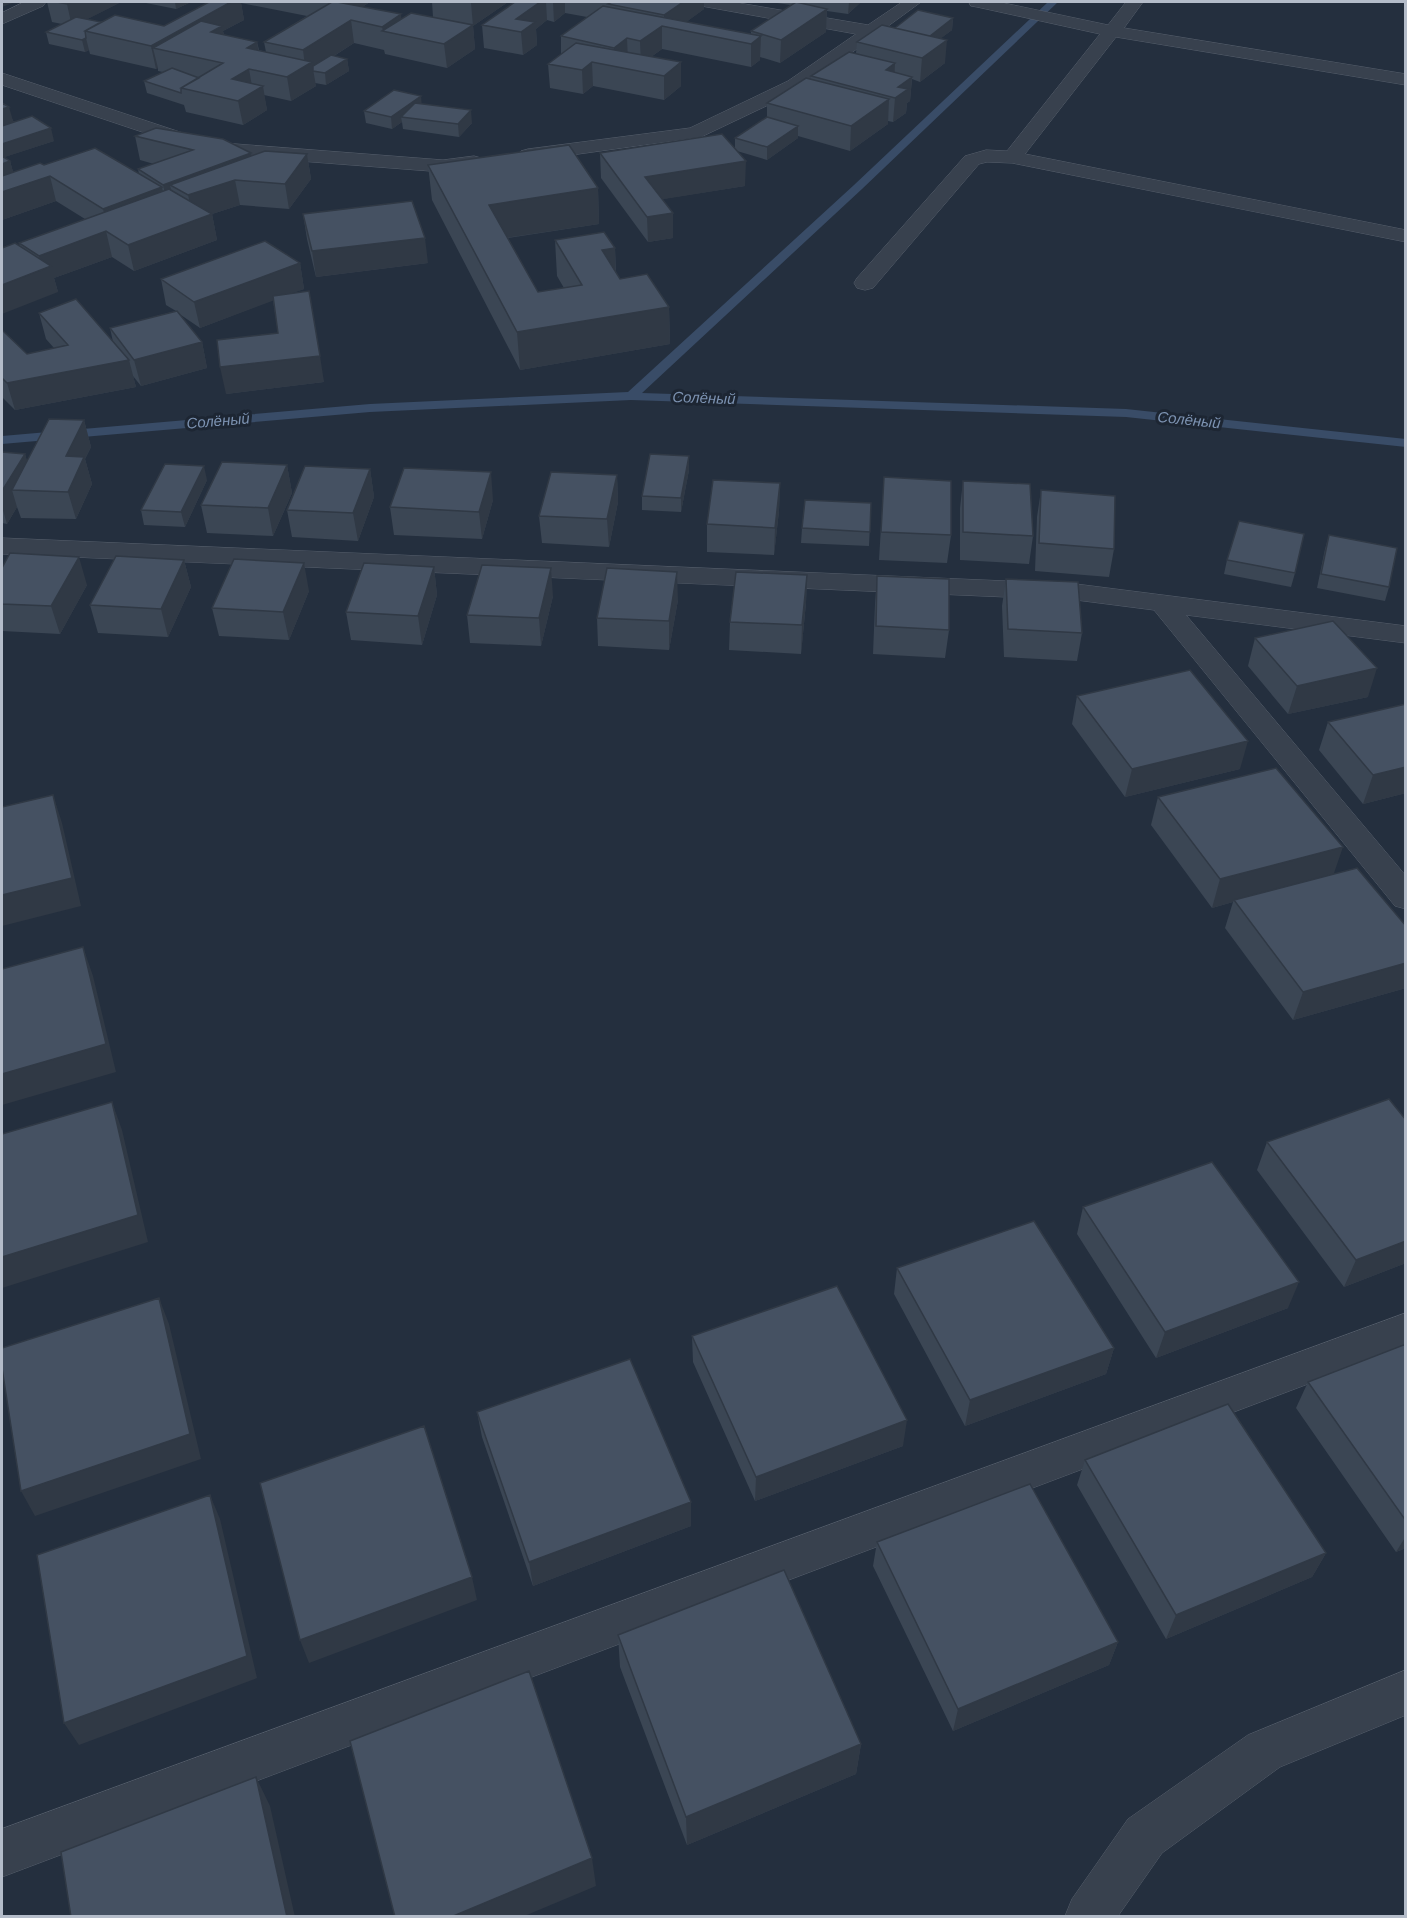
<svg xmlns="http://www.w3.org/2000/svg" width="1407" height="1918" font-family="'DM Sans',sans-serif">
	<rect width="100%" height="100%" fill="#242f3e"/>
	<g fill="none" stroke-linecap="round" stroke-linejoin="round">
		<path fill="#394c67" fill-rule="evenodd" d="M1048,2H1058L862,189L642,393L1126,409L1406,439V447L1126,417L631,400L370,412L2,444V436L370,404L628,392L854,185Z"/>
		<g stroke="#565f6c" stroke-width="1">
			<path id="minor" d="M24,2H46L43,6L2,24V13Z
				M698,2H733L868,25L902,2H921L802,89L701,137L528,161L521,159L518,155L521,151L528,149L690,128L788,81L856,34L707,7L701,6Z
				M969,2H999L1108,25L1126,2H1143L1124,28L1406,74V85L1116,37L1025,154L1406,230V242L1012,163L987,162L979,164L873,288L865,290L857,288L854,283L857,278L965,156L986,150L1007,151L1100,34L977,7L971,6Z
				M2,73L210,142L443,160L474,156L481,158L484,162L481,166L443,172L208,154L2,85Z
				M2,538L1076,584L1406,626V643L1186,615L1406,876V909L1395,906L1154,610L1076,600L2,554Z
				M1406,1313V1347L2,1877V1829Z
				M1406,1670V1715L1280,1767L1162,1853L1118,1916H1065L1072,1899L1128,1819L1248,1735Z"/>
		</g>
		<use href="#minor" fill="#38414e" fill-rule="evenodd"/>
	</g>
	<path fill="#3b4654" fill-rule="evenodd" d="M47,2H121L87,19L101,22L164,26L209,2H370L362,7L401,19L433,17L432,2H546V3V2H704V9L686,22L751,35V31L791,5L770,2H861L848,14L827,11L826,32L780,63L760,57V60L751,67L662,49L651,57L681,62V86L664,100L593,86L583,94L550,88L548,64L561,54V36L587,17L565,13L554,22L547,20L536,29L537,45L523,55L484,48L482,25L513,3L508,2L473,26L475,49L447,68L385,54L384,50L354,43L334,56L347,59L349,71L326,85L315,83L316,86L291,101L264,95L267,110L243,125L186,112L184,105L147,93L144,81L163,72L158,71V68L156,69L90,54L89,50L85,52L49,44L46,32L62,24L52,22ZM241,3L307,16L264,42L266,52L259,50L257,42L224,35L223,31L244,20Z
		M141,2H191L176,9Z
		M953,18L952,30L941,38L945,63L920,82L912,79L910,101L907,103L906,113L893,122L888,121V124L850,151L798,136V138L767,160L737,151L745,186L662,199L673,238L648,242L601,178L600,153L735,149V138L767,117V103L811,79V76L856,53L857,42L895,28Z
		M2,103L14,122L54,141L4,157L10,161L13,172L44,165L139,174L138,169L154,164L140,160L135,136L251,155L307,154L311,179L289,209L240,205L212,214L217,240L134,271L112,257L54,278L58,292L20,246L19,243L85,219L56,201L2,220Z
		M422,104L472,123L459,137L403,129L402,122L392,129L366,123L364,111Z
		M428,165L598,188L599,224L508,238L538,292L564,288L557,276L555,240L615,248L616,272L620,279L669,307L670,344L520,370L432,200Z
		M303,214L428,263L316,277L307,239Z
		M300,263L304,289L291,293L324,382L226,394L278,333L273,300L200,328L178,313L202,342L207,368L141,386L133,376L136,387L15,410L2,397V330L27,354L54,348L46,339L39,313L113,342L110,328L176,311L166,305L161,279Z
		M84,420L91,447L85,459L92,484L76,519L21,518L17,507L7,524L2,523V452L25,454L27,462Z
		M689,456V470L681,512L642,510V496Z
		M287,465L292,493L273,536L207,533L201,505Z
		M370,469L374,497L358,541L292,537L287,510Z
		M617,475L618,502L609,547L542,543L539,516Z
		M884,477L951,535L947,563L879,560Z
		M207,480L185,527L144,525L141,510Z
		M963,481L1033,536L1029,564L960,560V508Z
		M780,483L779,511L774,555L707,552V524Z
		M1041,490L1114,549L1109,577L1035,571L1037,517Z
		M493,500L482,539L394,535L390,507Z
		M871,503L869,546L801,543L802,528Z
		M1329,535L1389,587L1385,601L1317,588L1325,549Z
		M184,560L191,587L168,637L98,633L90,605Z
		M1227,560L1295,573L1291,587L1224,574Z
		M434,567L437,595L422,645L351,640L346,612Z
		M2,568L87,585L60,634L2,631Z
		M807,575L806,603L801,654L729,650L730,622Z
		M877,576L949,630L945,658L873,654L875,604Z
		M1006,579L1082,633L1077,661L1004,657L1002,606Z
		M309,591L289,640L219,636L212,608Z
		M553,596L541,646L470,643L467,615Z
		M678,600L669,650L598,646L597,618Z
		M1255,638L1368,697L1288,714L1248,666Z
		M1077,696L1240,769L1125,797L1072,724Z
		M1406,704V793L1363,804L1319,750L1328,722Z
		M1158,797L1333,874L1406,926V988L1293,1020L1225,928L1233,902L1212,908L1151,825Z
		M1267,1142L1406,1263L1344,1287L1257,1170Z
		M1083,1207L1288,1308L1156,1358L1077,1234Z
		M897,1268L1114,1348L1106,1374L965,1426L894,1294Z
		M692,1336L903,1446L755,1501L693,1362Z
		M1406,1344V1548L1396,1552L1296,1408L1308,1382Z
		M477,1412L691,1502V1526L533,1586L482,1437Z
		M1085,1460L1326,1553L1312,1577L1166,1639L1077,1485Z
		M877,1542L1118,1642L1109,1665L953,1731L873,1566Z
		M618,1635L861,1744L856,1774L687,1845L620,1667Z"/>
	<path fill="#303945" d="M2,2H15L2,7Z
		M71,2H121L72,27L67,4Z
		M175,2H191L176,9Z
		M231,2H241L244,20L223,31L226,49L153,48L158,68L156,69L151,46Z
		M335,2H370L338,22Z
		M473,2H508L473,26L471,3Z
		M537,2H546L547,20L536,29L537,45L523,55L521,32L516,19Z
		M553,2H565V13L554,22Z
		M683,2H704V9L677,29L664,26V15Z
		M849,2H861L848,14Z
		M827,9L826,32L780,63L781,40Z
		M401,14L403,36L383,31L382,27Z
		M953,18L952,30L923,52L924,40Z
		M351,20L354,43L313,69L316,86L291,101L287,77L305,66L303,50Z
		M473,25L475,49L447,68L444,44Z
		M662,26V49L641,64L640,41Z
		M761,36L760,60L751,67V44Z
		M86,38L89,50L85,52L82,40Z
		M627,38L628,62L615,67L614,48Z
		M947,40L945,63L920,82L922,58Z
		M257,42L261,66L247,48Z
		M347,59L349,71L326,85L325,73Z
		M592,62L593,86L583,94L582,70Z
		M681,62V86L664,100V76Z
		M895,63L894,87L886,70Z
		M249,69L253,92L263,86L267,110L243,125L238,101L232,79Z
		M912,77L910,101L907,103L906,113L893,122L895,98L898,87Z
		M421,96L422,108L401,117L402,122L392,129L391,117Z
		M889,99L888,124L850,151L851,126Z
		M9,107L16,131L2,136V109Z
		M471,110L472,123L459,137L458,124Z
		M798,126V138L767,160V147Z
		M51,128L54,141L2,158V144Z
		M251,153L255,178L235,180L240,205L212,214L217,240L134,271L128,245L194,220L188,195L170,185L175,208L169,210L163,185Z
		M307,154L311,179L289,209L285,184Z
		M10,161L17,186L2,191V164Z
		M746,161L745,186L646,202L645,177Z
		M50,176L56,201L2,220V192Z
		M162,187L167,212L109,234L103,209Z
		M598,188L599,224L492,240L489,205Z
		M673,213V238L648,242L647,217Z
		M106,231L112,257L54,278L58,292L2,314V285L42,270L39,256Z
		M425,238L428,263L316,277L312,251Z
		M615,248L616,285L602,250Z
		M300,263L304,289L200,328L194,302Z
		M669,307L670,344L520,370L517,332Z
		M202,342L207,368L141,386L134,360Z
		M320,356L324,382L226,394L220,367Z
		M129,360L136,387L15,410L7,383Z
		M84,420L91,447L85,459L92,484L76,519L68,492L66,456Z
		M25,454L33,481L12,490L17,507L7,524L2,507V491Z
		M689,456V470L681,512V498Z
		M287,465L292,493L273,536L268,508Z
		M204,466L207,480L185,527L181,512Z
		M370,469L374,497L358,541L353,513Z
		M491,472L493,500L482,539L479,512Z
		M617,475L618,502L609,547L607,519Z
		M780,483L779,511L774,555L775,528Z
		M79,557L87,585L60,634L51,606Z
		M184,560L191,587L168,637L161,609Z
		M304,563L309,591L289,640L283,612Z
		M434,567L437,595L422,645L418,616Z
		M551,568L553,596L541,646L539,618Z
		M677,572L678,600L669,650V621Z
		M807,575L806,603L801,654L802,625Z
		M1377,668L1368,697L1288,714L1297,686Z
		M1248,741L1240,769L1125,797L1132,769Z
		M1406,767V793L1363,804L1373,775Z
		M53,795L62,823L81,906L2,926V895Z
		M1343,847L1333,876L1234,900L1233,902L1212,908L1220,879Z
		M83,947L93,976L116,1072L2,1105V1074Z
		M1406,963V988L1293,1020L1303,992Z
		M112,1102L122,1130L148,1242L2,1288V1257Z
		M1406,1241V1263L1344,1287L1356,1260Z
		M1299,1282L1288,1308L1156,1358L1165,1332Z
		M159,1298L169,1324L201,1459L35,1516L21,1491Z
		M1114,1348L1106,1374L965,1426L970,1400Z
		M907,1420L903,1446L755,1501L756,1477Z
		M210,1495L220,1519L257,1678L79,1745L64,1723Z
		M691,1502V1526L533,1586L529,1562Z
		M1406,1536V1548L1396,1552Z
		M1326,1553L1312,1577L1166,1639L1176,1615Z
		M472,1577L477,1600L309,1663L300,1640Z
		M1118,1642L1109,1665L953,1731L958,1709Z
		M861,1744L856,1774L687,1845L686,1817Z
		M256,1777L270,1806L295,1917H287Z
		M592,1858L596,1886L522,1917H451Z"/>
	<path fill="#455162" stroke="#303945" stroke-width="1.5" d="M57,2H71L67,4Z
		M209,2H231L151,46L85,31L115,15L164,26Z
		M332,2H337L401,14L382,27L351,20L303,50L264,42Z
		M515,2H540L516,19L535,22L521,32L482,25Z
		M612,2H683L664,15L608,4Z
		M796,2L827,9L781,40L751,31Z
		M603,6L761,36L751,44L662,26L640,41L627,38L614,48L561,36Z
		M918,10L953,18L930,36L895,28Z
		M411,13L473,25L444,44L382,31Z
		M76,17L101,22L85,31L86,38L82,40L46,32Z
		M201,21L222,26L211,32L257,42L247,48L312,62L287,77L249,69L232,79L263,86L238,101L181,88L223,63L153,48Z
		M882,25L947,40L922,58L857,42Z
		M576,43L681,62L664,76L592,62L582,70L548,64Z
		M849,52L895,63L886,70L912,77L898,87L908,89L895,98L811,76Z
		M331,55L347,59L325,73L313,71V66Z
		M172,68L199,78L181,88V93L144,81Z
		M806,78L889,99L851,126L767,103Z
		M394,90L421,96L391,117L364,111Z
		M2,103L9,107L2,109Z
		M415,103L471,110L458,124L401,117Z
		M32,116L51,128L2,144V126Z
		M767,117L798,126L767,147L735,138Z
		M156,128L223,139L251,153L163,185L138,169L193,150L135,136Z
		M722,134L746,161L645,177L673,213L647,217L600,153Z
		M569,145L598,188L489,205L538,292L582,285L555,240L604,232L615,248L602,250L620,279L647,274L669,307L517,332L428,165Z
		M95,148L162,187L103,209L50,176L2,192V176L40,163L44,165Z
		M265,151L307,154L285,184L235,180L188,195L170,185Z
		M2,156L10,161L2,164Z
		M169,189L212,214L128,245L106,231L39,256L19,243Z
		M412,201L425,238L312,251L303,214Z
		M265,241L300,263L194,302L161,279Z
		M15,243L51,266L2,285V248Z
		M309,291L320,356L220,367L217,340L278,333L273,296Z
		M76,299L129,360L7,383L2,378V330L27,354L68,345L39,313Z
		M177,311L202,342L134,360L110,328Z
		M49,419L84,420L66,456L84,457L68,492L12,490Z
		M2,452L25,454L2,491Z
		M650,454L689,456L681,498L642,496Z
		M222,462L287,465L268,508L201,505Z
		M165,464L204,466L181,512L141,510Z
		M305,466L370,469L353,513L287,510Z
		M404,468L491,472L479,512L390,507Z
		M551,472L617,475L607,519L539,516Z
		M884,477L951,481V535L881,532Z
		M713,480L780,483L775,528L707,524Z
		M963,481L1030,484L1033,536L963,532Z
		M1041,490L1115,496L1114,549L1039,543Z
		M805,500L871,503L870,532L802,528Z
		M1239,521L1304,534L1295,573L1227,560Z
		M1329,535L1397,548L1389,587L1321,574Z
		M10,553L79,557L51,606L2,604V568Z
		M116,556L184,560L161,609L90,605Z
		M234,559L304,563L283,612L212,608Z
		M364,563L434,567L418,616L346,612Z
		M482,565L551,568L539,618L467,615Z
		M607,568L677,572L669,621L597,618Z
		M736,572L807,575L802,625L730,622Z
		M877,576L949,579V630L876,626Z
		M1006,579L1078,582L1082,633L1008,629Z
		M1333,621L1377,668L1297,686L1255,638Z
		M1190,670L1248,741L1132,769L1077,696Z
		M1406,704V767L1373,775L1328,722Z
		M1276,768L1343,847L1220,879L1158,797Z
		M53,795L72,878L2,895V807Z
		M1357,868L1406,926V963L1303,992L1234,900Z
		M83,947L106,1044L2,1074V969Z
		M1389,1099L1406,1120V1241L1356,1260L1267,1142Z
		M112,1102L138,1215L2,1257V1134Z
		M1212,1162L1299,1282L1165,1332L1083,1207Z
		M1034,1221L1114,1348L970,1400L897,1268Z
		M837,1286L907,1420L756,1477L692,1336Z
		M159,1298L190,1434L21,1491L2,1368V1348Z
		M1406,1344V1521L1308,1382Z
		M630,1359L691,1502L529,1562L477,1412Z
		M1228,1404L1326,1553L1176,1615L1085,1460Z
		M424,1426L472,1577L300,1640L260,1483Z
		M1030,1484L1118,1642L958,1709L877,1542Z
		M210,1495L247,1656L64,1723L37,1555Z
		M784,1570L861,1744L686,1817L618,1635Z
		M529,1671L592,1858L451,1917H395L350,1741Z
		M256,1777L287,1917H71L61,1852Z"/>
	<g text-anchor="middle" stroke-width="6" stroke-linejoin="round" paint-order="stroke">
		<g font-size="15" font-style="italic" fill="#7c92b1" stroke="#1d2633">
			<text transform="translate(704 398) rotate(2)" y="5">Солёный</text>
			<text transform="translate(1189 420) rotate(6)" y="5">Солёный</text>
			<text transform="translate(218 421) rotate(-5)" y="5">Солёный</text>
		</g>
	</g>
	<rect width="1407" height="1918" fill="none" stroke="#b4bcc9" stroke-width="6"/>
</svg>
